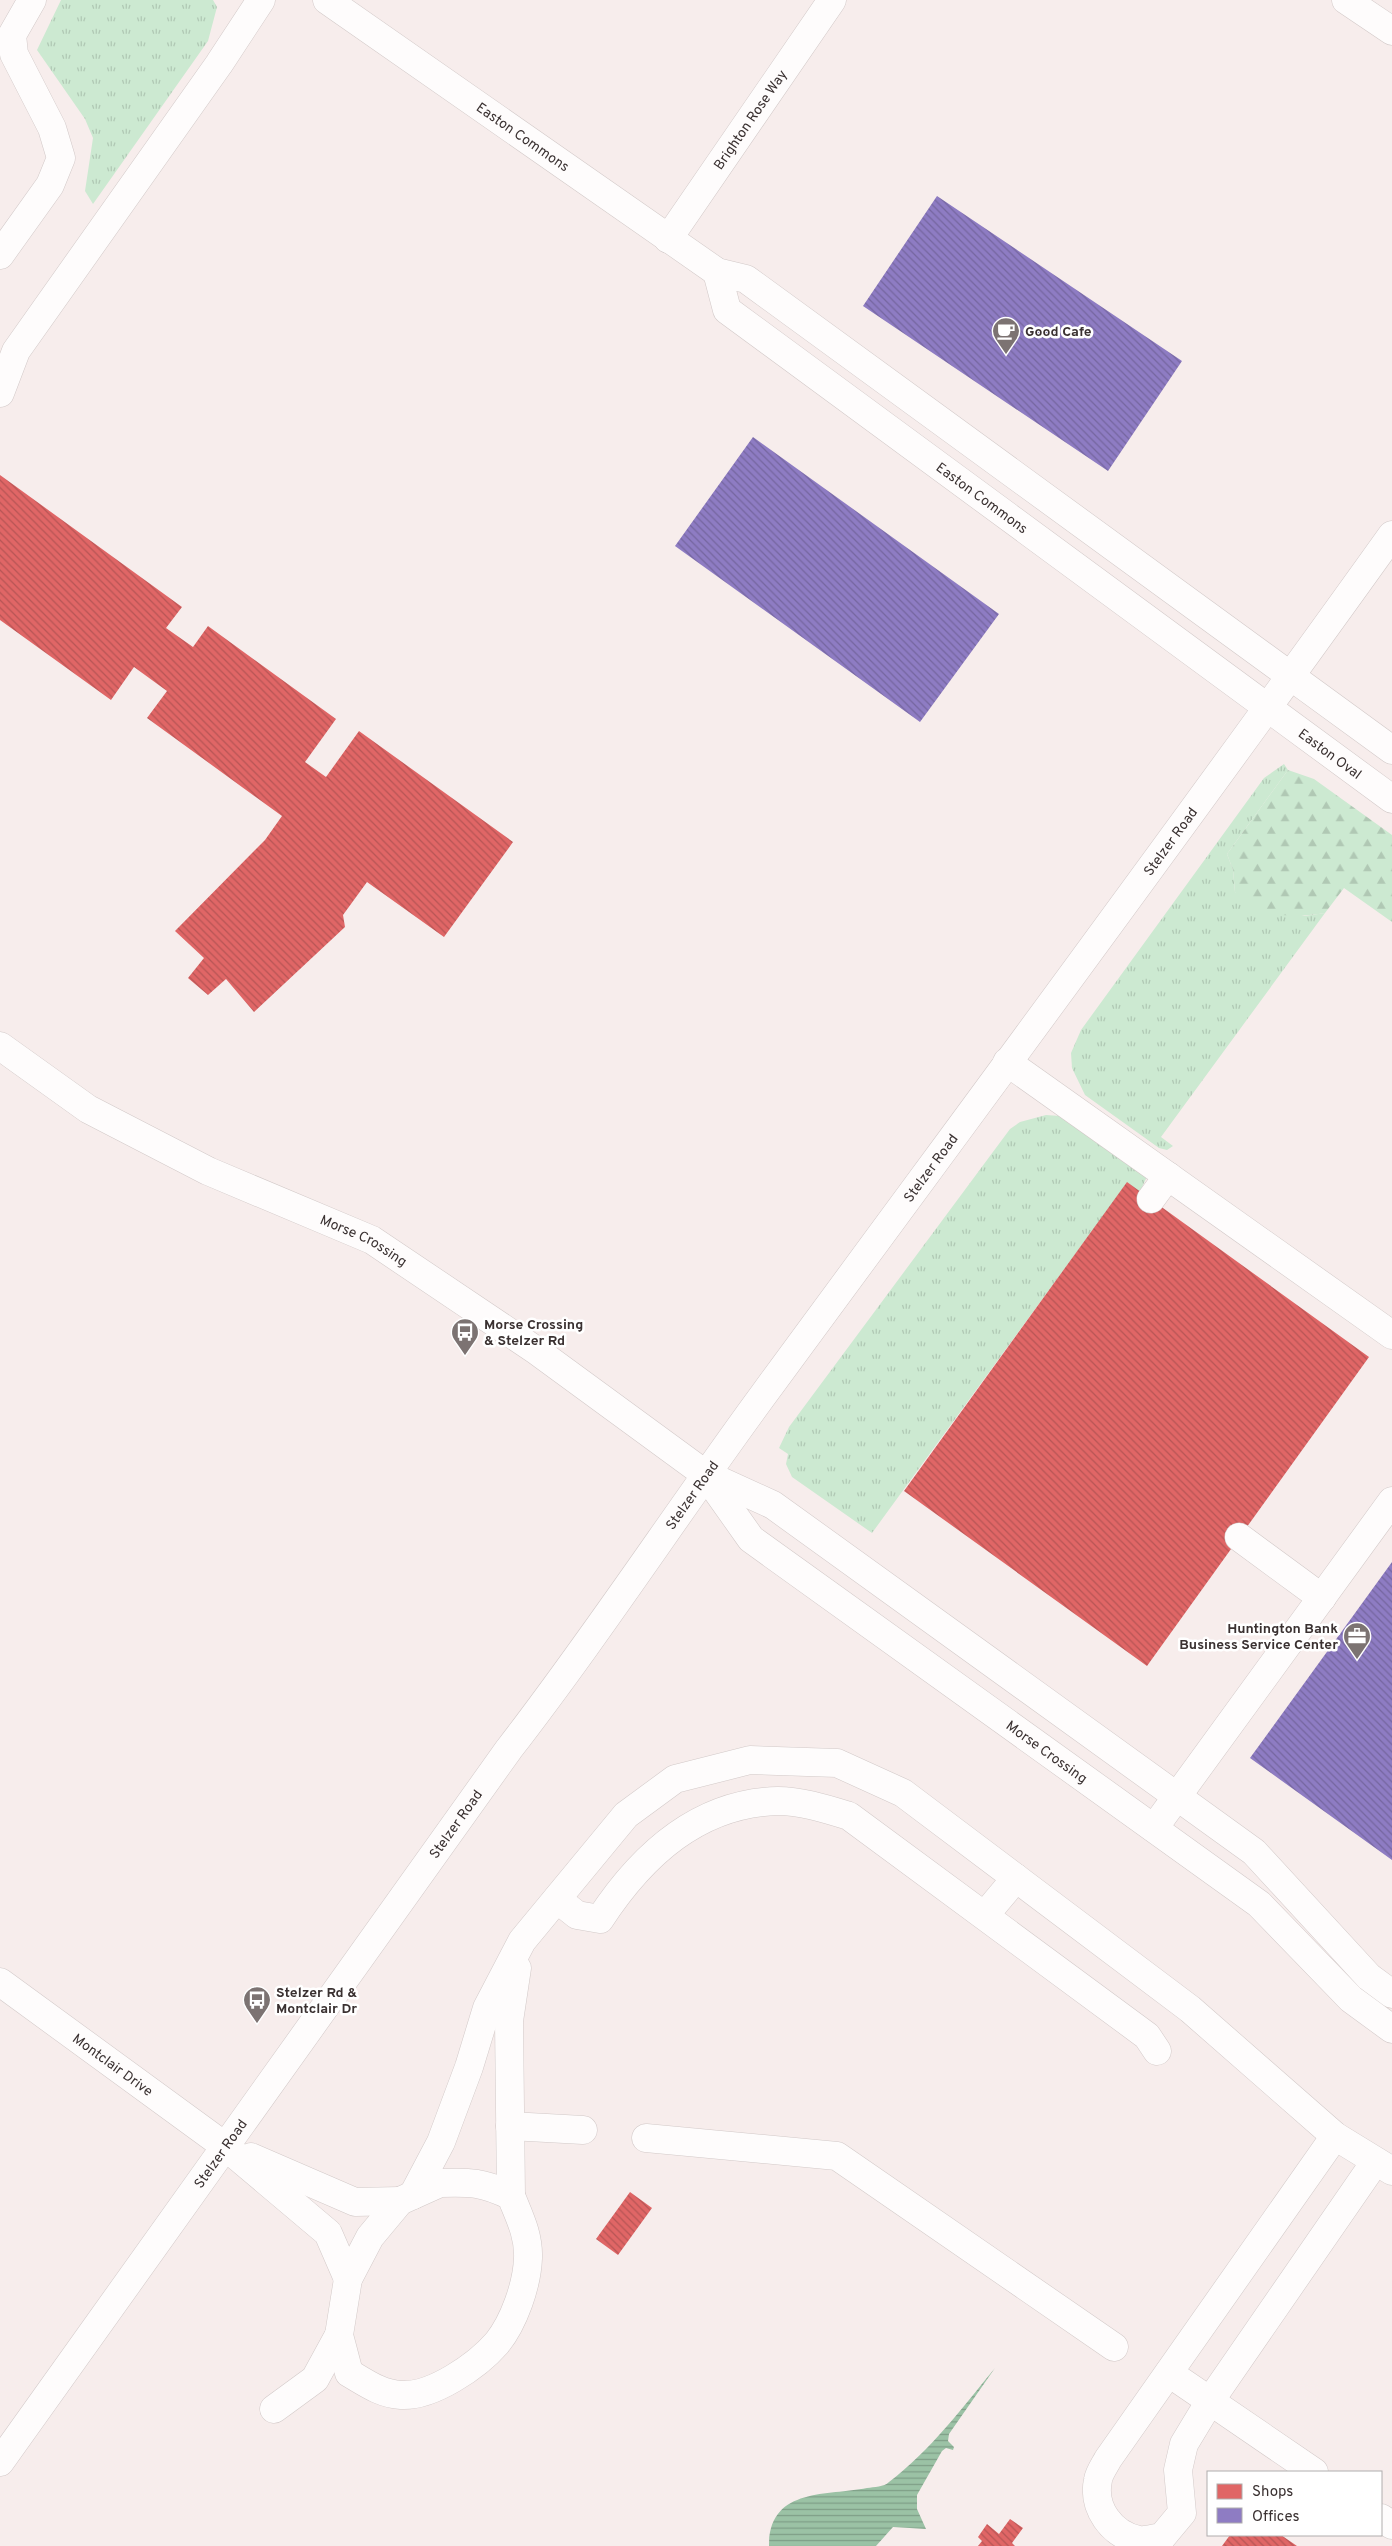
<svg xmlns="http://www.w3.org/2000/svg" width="1392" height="2546" font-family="Overpass,sans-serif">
	<defs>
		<pattern id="grass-tufts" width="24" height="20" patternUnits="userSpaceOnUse" patternTransform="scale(1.25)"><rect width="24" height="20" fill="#cce9d1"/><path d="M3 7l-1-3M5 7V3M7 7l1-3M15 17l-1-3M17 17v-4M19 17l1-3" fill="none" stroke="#b0c8b4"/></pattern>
		<pattern id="forest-firs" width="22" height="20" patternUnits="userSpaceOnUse" patternTransform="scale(1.25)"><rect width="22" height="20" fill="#cce9d1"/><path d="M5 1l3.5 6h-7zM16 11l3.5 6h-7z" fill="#b0c8b4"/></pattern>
		<pattern id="water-rules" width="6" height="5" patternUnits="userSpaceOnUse" patternTransform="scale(1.25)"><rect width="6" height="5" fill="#9bc2a5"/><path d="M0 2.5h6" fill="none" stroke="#7f9e87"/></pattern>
		<pattern id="shops-back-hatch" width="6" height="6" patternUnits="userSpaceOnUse" patternTransform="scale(1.25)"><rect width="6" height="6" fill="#e06666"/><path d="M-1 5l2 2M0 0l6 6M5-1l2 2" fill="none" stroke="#b75555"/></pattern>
		<pattern id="offices-back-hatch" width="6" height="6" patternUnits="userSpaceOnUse" patternTransform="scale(1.25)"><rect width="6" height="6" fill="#8e7cc3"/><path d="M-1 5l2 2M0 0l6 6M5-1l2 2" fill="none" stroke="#75669f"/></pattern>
	</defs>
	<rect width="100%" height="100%" fill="#f7edec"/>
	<path fill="url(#grass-tufts)" d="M61,0H213L217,7L208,41L93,204L85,191L93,138L85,119L37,50Z
		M1284,764L1288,770L1227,854L1233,870L1235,892L1304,916L1325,913L1161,1137L1173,1146L1167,1150L1159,1148L1085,1095L1072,1068L1071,1053L1081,1030L1264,778Z
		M1046,1115L1060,1116L1147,1176L1140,1192L1127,1183L872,1533L792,1477L786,1464L788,1454L779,1448L789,1427L1010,1129L1020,1122Z"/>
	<path fill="url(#forest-firs)" d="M1288,770L1314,779L1392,835V922L1344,888L1325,913C1287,919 1265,917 1235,892L1233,870L1227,854Z"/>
	<path fill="url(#water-rules)" d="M995,2368L949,2434L948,2441L954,2447L953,2450L946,2448L942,2451L917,2495V2509L926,2529L893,2527L876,2546H769C769,2487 827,2496 867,2488C874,2487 884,2487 889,2482C931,2450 962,2408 995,2368Z"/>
	<path fill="url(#shops-back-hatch)" d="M0,475L182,607L166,628L193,647L208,626L336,719L305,762L326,777L359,731L513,842L444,937L367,882L343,915L345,927L254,1012L226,979L208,995L188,978L204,958L175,931L265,840L282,816L147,718L167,691L134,667L111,700L0,620Z
		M1127,1182L1369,1357L1147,1666L904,1491Z
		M630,2192L652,2208L618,2255L596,2239Z
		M1010,2519L1023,2528L1012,2543L1015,2546H978L982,2541L978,2537L987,2524L999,2534Z
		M1230,2535H1281L1297,2546H1222Z"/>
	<path fill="url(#offices-back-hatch)" d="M937,196L1182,361L1108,471L863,306Z
		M753,437L999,614L920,722L675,546Z
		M1392,1562V1860L1250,1758Z"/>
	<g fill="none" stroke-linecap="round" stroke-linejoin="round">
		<g stroke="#d2c9c8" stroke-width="29">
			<g id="minor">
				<path id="s1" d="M327,0L717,272L746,279L1392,750"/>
				<path d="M1346,0L1392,31"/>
				<path id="s2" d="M668,239L832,0"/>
				<path d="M0,255L50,185L61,158L52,128L14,54L12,35L32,0"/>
				<path id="s3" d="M717,272L727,310L1392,799"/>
				<path d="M0,393L16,351L219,64L261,0"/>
				<path d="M1007,1062L1392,1335"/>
				<path d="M1151,1199L1168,1176"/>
				<path id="s4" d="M705,1474L751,1539L1259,1904L1351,1999L1392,2029"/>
				<path d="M705,1474L773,1505L1254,1852L1369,1977L1392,1994"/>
				<path d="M1239,1537L1322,1598"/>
				<path d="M1154,1828L1392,1501"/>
				<path d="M557,1899L577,1915L600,1919C642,1855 698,1803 778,1801C801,1801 826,1809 849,1816L1147,2036L1157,2051"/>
				<path d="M985,1915L1016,1878"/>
				<path id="s5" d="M0,1982L226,2147L328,2233L348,2279"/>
				<path d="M510,2126L583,2130"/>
				<path d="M1335,2136L1108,2459C1105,2465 1099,2473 1098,2480C1092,2508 1112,2535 1139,2540C1146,2541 1155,2538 1162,2537L1182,2513L1178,2470L1184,2444L1210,2401L1375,2162"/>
				<path d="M646,2138L837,2156L1114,2347"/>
				<path d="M251,2157L355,2202L400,2201"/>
				<path d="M440,2183C470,2182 483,2182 511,2196C519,2216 529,2235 528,2258C527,2285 514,2322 497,2343C477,2366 432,2397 401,2395C381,2394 366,2383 349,2373L339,2335L348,2279L370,2237L400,2201Z"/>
				<path d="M413,2195L441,2142L469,2067L487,2008L522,1941L626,1815L675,1779L750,1760L837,1763L903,1793L1190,2009L1335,2136L1392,2171"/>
				<path d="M511,2196L509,2021L517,1968"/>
				<path d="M1169,2373L1314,2472"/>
				<path d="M274,2409L315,2379L339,2335"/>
				<path d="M1381,2518L1392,2525"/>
			</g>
		</g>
		<g stroke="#d2c9c8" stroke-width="29">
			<g id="major">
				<path id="s6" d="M0,1046L88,1109L208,1171L372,1240L537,1351L705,1474"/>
				<path id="s7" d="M0,2462L509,1749C598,1634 678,1511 764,1394C974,1108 1186,823 1392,535"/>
			</g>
		</g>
		<use href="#minor" stroke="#fefcfc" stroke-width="28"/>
		<use href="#major" stroke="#fefcfc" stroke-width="28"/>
	</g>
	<defs>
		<g id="cafe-pin" transform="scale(1.4375)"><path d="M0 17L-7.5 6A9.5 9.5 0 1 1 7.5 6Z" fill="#7c7372" stroke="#fff"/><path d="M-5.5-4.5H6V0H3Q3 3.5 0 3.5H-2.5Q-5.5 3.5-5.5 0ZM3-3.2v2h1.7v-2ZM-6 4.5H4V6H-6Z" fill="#fff"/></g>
		<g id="bus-pin" transform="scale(1.4375)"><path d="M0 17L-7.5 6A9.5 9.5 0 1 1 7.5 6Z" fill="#7c7372" stroke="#fff"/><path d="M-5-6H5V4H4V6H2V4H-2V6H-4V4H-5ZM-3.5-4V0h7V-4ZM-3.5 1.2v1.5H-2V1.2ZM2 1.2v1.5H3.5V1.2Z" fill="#fff"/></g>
		<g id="office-pin" transform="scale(1.4375)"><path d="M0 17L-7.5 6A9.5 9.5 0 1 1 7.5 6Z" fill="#7c7372" stroke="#fff"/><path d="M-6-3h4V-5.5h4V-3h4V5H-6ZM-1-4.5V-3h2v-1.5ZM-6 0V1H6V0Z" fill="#fff"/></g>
	</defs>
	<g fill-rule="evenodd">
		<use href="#cafe-pin" x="1006" y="331"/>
		<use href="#bus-pin" x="465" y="1332"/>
		<use href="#office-pin" x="1357" y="1636"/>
		<use href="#bus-pin" x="257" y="2000"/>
	</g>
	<g text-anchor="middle" stroke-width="5" stroke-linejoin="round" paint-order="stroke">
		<g font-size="14" fill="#3a3131" stroke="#fff">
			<text dy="5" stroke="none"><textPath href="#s2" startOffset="145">Brighton Rose Way</textPath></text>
			<text dy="5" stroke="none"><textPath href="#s1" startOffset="239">Easton Commons</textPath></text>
			<text dy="5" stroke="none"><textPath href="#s3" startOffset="356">Easton Commons</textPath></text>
			<text dy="5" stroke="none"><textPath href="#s3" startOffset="788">Easton Oval</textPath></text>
			<text dy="5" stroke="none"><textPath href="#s7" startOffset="1999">Stelzer Road</textPath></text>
			<text dy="5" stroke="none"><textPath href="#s7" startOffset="1594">Stelzer Road</textPath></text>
			<text dy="5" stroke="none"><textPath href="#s6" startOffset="414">Morse Crossing</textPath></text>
			<text dy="5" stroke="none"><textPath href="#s7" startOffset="1189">Stelzer Road</textPath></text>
			<text dy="5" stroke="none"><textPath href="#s4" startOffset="444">Morse Crossing</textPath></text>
			<text dy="5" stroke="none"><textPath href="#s7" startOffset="784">Stelzer Road</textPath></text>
			<text dy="5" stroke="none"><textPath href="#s5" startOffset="140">Montclair Drive</textPath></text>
			<text dy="5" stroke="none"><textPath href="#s7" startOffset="379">Stelzer Road</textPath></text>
		</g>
		<g font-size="14" font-weight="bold" fill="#3a3131" stroke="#fff" text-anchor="start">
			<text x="1025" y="336">Good Cafe</text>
			<text x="484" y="1329">Morse Crossing<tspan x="484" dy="16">&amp; Stelzer Rd</tspan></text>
			<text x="1338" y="1633" text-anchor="end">Huntington Bank<tspan x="1338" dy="16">Business Service Center</tspan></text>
			<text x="276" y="1997">Stelzer Rd &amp;<tspan x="276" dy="16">Montclair Dr</tspan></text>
		</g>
	</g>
	<rect x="1207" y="2471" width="175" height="65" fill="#ffffff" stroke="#b0adad"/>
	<rect x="1217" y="2484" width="25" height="15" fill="#e06666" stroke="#b0adad"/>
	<text x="1252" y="2496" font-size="15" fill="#3a3131">Shops</text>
	<rect x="1217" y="2508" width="25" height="15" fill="#8e7cc3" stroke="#b0adad"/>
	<text x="1252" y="2521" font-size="15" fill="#3a3131">Offices</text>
</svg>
